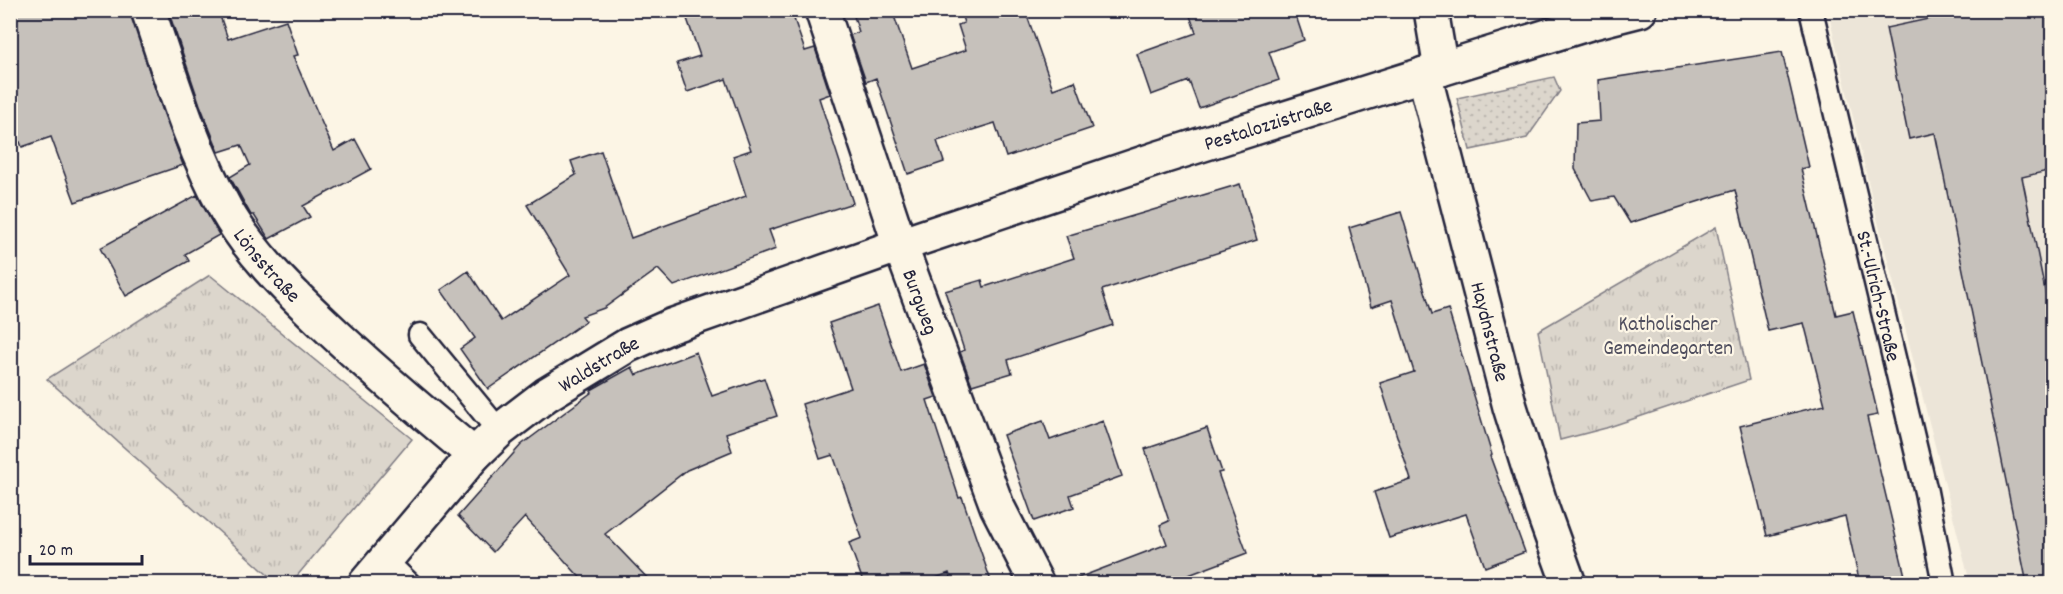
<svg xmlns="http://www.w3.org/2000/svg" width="2063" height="594" font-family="Dekko,sans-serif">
	<defs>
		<pattern id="grass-tufts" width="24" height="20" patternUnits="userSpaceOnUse" patternTransform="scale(1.5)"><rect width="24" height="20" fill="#dcd6cc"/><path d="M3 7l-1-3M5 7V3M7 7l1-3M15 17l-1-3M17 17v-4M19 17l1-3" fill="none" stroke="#bcb7b0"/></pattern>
		<pattern id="garden-dots" width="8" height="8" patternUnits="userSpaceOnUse" patternTransform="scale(1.5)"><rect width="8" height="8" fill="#dcd6cc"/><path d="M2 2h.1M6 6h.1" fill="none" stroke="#bcb7b0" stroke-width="1.8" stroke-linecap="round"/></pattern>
	</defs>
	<rect width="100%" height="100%" fill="#fcf5e5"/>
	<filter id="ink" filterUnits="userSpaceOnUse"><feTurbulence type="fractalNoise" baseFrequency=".0167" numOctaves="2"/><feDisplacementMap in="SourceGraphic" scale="12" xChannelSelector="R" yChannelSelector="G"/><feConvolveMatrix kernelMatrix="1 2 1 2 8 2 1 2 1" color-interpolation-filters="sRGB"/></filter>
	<g filter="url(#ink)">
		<path fill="#ece5d8" d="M1828,11H2052V583H1970L1872,198Z"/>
		<path fill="url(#grass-tufts)" stroke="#7f7c84" stroke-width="1.5" d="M1716,227L1749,380L1606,428L1560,440L1538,331Z
			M210,275L412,439L291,583H277L47,379Z"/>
		<path fill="url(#garden-dots)" stroke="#7f7c84" stroke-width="1.5" d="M1554,77L1560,91L1527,138L1470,150L1457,98Z"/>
		<path fill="#c6c1bb" stroke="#22223b" stroke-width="1.5" d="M10,10H130L156,92L183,165L75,202L51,137L22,147L20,142L10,145Z
			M168,10H218L228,39L286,20L298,55L293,56L334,151L355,139L371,169L303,206L310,217L269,239L254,215H251L230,177L250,165L241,145L219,152L200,105Z
			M684,10H791L805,51L815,48L830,94L819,98L853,203L769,230L776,249L674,286L658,269L604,308L582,316L586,321L488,389L460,349L475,338L441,290L468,271L501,321L570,275L527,205L576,175L571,161L601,151L631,238L746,196L733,156L751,150L726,79L687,92L677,63L700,56Z
			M852,10H892L912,68L966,50L958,25L964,23L960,10H1025L1053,89L1075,81L1092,128L1006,157L995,123L937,141L944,162L908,174L876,78L866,82L850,35L859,32Z
			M1188,10H1294L1304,40L1269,52L1279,80L1199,108L1189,81L1151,95L1137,54L1196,33Z
			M1970,10H2052V170L2022,177L2052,325V584H2027L1935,133L1909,139L1886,28Z
			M1782,52L1809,167L1801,169L1836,315L1853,311L1878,415L1867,417L1907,584H1860L1845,516L1767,536L1740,426L1825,405L1804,323L1768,331L1735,190L1630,223L1614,197L1592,201L1575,169L1576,123L1600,121L1598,80Z
			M1240,184L1257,240L1102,290L1113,325L1008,360L1012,373L972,385L960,352L964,350L945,291L982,280L984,287L1074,258L1066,236Z
			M197,195L219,235L185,254L189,261L126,296L100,248Z
			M1401,212L1432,314L1448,309L1492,455L1490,456L1525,552L1485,567L1466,514L1389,538L1374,492L1411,480L1380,383L1414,372L1392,300L1371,307L1349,228Z
			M878,306L901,372L924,364L936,397L927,400L959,498L962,497L992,584H953L949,573L920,584H864L849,543L862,538L833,455L820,459L802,404L851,388L829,323Z
			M696,352L712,396L764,378L777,416L726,433L732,451L687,470L605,534L653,584H586L525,517L493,552L458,516L521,445L592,392L591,390L632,367L636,375Z
			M1043,421L1050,440L1103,421L1122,476L1070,495L1074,507L1034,521L1003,435Z
			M1207,428L1222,472L1218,473L1247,553L1165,584H1071L1070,581L1167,544L1160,525L1169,521L1145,449Z"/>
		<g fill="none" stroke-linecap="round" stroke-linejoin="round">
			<g stroke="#22223b" stroke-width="27">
				<g id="service">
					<path id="s1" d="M1811,10L1926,492L1944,584"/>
					<path d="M420,335L499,431"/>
					<path d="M385,561L409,584"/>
				</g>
			</g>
			<g stroke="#22223b" stroke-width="38">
				<g id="minor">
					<path id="s2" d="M148,10C171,77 191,147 226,210C250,252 285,287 320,320C369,367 421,411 474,455"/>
					<path id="s3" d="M822,10L900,245L997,506L1037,584"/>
					<path d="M1431,10L1441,69"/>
					<path id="s4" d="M1424,74L1510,407L1542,509L1569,584"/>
				</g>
			</g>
			<g stroke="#22223b" stroke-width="38">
				<g id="secondary">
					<path id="s5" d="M365,584L474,455L499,431L546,395L628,345L671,326L900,245L1159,158L1441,69L1593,22L1640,10"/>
				</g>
			</g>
			<use href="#service" stroke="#fcf5e5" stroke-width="22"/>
			<use href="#minor" stroke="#fcf5e5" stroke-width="33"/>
			<use href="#secondary" stroke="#fcf5e5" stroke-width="33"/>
		</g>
	</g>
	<g text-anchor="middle" stroke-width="4.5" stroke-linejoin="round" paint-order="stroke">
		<g font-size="21" fill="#22223b" stroke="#fcf5e5">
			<text dy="7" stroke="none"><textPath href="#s5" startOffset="1036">Pestalozzistraße</textPath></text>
			<text dy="7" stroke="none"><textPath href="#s2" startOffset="284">Lönsstraße</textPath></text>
			<text dy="7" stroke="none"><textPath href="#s1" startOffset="294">St.-Ulrich-Straße</textPath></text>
			<text dy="7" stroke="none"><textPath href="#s3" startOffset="308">Burgweg</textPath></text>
			<text dy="7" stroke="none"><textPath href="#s4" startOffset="266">Haydnstraße</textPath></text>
			<text dy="7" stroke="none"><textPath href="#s5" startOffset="324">Waldstraße</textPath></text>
		</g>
		<g font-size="21" fill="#504f5f" stroke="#fcf5e5">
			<text x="1668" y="330">Katholischer<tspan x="1668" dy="24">Gemeindegarten</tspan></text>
		</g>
	</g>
	<rect width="2063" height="594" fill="none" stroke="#fcf5e5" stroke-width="36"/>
	<rect x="18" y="18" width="2027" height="558" fill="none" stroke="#22223b" stroke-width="2" filter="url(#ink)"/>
	<path d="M30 555v9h112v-9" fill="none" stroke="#22223b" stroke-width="3"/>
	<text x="39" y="555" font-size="18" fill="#22223b" stroke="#fcf5e5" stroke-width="4.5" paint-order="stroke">20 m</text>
</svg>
